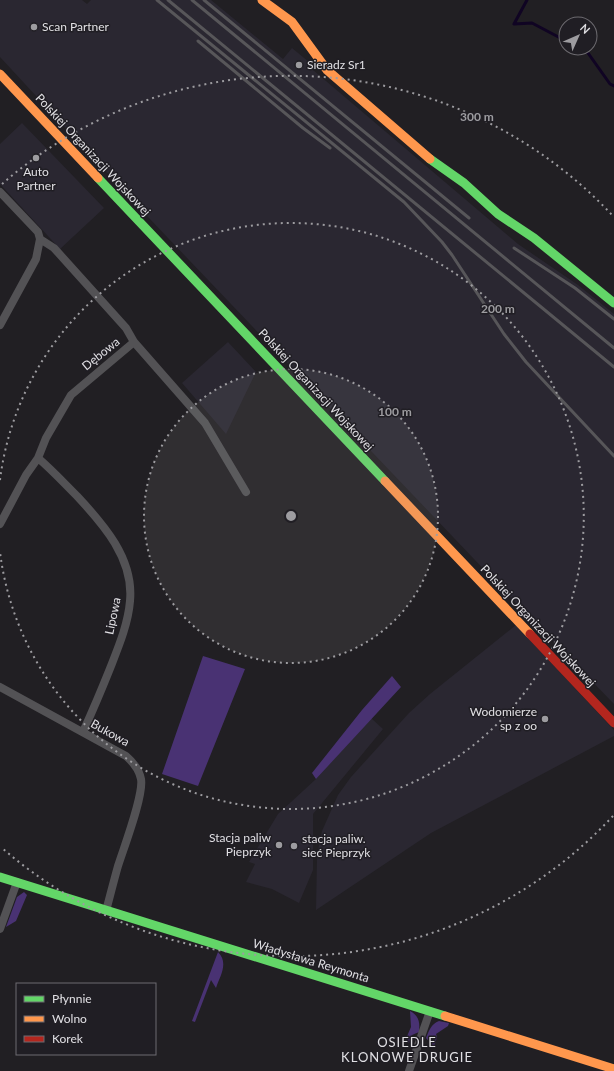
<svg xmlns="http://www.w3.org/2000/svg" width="614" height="1071" font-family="Lato,sans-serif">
	<rect width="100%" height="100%" fill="#211f23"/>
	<path fill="#2a2731" d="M0,0H82L87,4L91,0H211L283,59L292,48L315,67L313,70L518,244L578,285L614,314V704L514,601L148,217L0,57Z
		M22,123L104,208L60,249L0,184V144Z
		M228,342L256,372L226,434L182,383Z
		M516,625L614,730V736L431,833L316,910L317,859L319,845L322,831L338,795L351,777L409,713L430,694Z
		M371,718L383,729L313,814V870L299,903L272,889L246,882L255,864L249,862L278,814L316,779Z"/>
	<path fill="#493273" d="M203,656L245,669L198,786L162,774Z
		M392,676L401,687L316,779L312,773L362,710Z
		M24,892L27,895L16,921L6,927L17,897Z
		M218,952C229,963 220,976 216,988L211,980L195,1022L192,1021Z
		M410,1011C419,1016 420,1022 419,1032L412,1035L409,1043L405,1041L411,1027Z
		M439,1021L449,1023L448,1026L436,1034L437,1037L434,1047L426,1038C429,1031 431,1024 439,1021Z"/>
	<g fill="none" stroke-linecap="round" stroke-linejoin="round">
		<path stroke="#100423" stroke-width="3" d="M527,0L514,24L532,23L566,41
			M579,48L588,53L610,84L614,86"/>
		<path stroke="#535255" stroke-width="8" d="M0,192L38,232L40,239L54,248L126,328L134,342
			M0,325L36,259L40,239
			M38,458C52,470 64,483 77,496C104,525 134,559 130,601C128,625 118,648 109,671C101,691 92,712 83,732
			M0,524L26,475L38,458L46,438L71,395L134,342L205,423L246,492
			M0,687L126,756C133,762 139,769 141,779C144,795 124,847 118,866C114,880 110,896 106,911
			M0,929L17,882
			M409,1071L430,1011"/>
		<path stroke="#63d668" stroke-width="9" d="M430,159L464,183L498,214L534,238L614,303
			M98,178L385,481
			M0,877L445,1016"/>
		<path stroke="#ff974d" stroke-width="9" d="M262,0L292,22L327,70L430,159
			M0,74L98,178
			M385,481L530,634
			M445,1016L614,1069"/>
		<path stroke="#b3261e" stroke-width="9" d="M530,634L614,723"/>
		<path stroke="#575659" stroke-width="3" d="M157,0L404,202L442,242L452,255L504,334L526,362L614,456
			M168,0L614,367
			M192,0L614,348
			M204,0L469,218
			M198,41L303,128L330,148
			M514,248L575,288L614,319"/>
	</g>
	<circle cx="291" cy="516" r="147" fill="#9d9ca0" fill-opacity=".12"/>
	<g fill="none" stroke="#9d9ca0" stroke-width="2" stroke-dasharray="2 4">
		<circle cx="291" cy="516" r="147"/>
		<path d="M0 480A293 293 0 1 1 0 552"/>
		<path d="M613 816A440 440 0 0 1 2 848M2 184A440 440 0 0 1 613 216"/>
	</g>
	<g fill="#9d9ca0" stroke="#201e24" stroke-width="1.5">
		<circle cx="34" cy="27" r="4"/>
		<circle cx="299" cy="65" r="4"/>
		<circle cx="36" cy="158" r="4"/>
		<circle cx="545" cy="719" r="4"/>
		<circle cx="279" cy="845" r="4"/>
		<circle cx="294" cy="846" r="4"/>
	</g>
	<g text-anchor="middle" stroke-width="3" stroke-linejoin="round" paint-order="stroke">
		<g font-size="12" fill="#e0dfe3" stroke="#201e24" text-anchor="start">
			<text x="42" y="31">Scan Partner</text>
			<text x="307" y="69">Sieradz Sr1</text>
			<text x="36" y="176" text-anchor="middle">Auto<tspan x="36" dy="14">Partner</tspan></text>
			<text x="537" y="716" text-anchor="end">Wodomierze<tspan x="537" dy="14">sp z oo</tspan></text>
			<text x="271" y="842" text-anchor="end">Stacja paliw<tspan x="271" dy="14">Pieprzyk</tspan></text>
			<text x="302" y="843">stacja paliw.<tspan x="302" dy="14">sieć Pieprzyk</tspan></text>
		</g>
		<g font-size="12" fill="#e0dfe3" stroke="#201e24">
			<text transform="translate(93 155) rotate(47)" y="4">Polskiej Organizacji Wojskowej</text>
			<text transform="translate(101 354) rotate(-39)" y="4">Dębowa</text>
			<text transform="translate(316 390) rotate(47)" y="4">Polskiej Organizacji Wojskowej</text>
			<text transform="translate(113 616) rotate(-78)" y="4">Lipowa</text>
			<text transform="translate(538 626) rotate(47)" y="4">Polskiej Organizacji Wojskowej</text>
			<text transform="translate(110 733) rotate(29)" y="4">Bukowa</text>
			<text transform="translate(311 961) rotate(17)" y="4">Władysława Reymonta</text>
		</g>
		<g font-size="13" letter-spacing="1" fill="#e0dfe3" stroke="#201e24">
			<text x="407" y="1047">OSIEDLE<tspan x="407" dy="15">KLONOWE DRUGIE</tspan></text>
		</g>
	</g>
	<circle cx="291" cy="516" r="6" fill="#9d9ca0" stroke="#201e24" stroke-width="2"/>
	<g font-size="12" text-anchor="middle" font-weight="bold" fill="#9d9ca0" stroke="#201e24" stroke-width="3" stroke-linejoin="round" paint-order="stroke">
		<text x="477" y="121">300 m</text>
		<text x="498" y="313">200 m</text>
		<text x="395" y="416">100 m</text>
	</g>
	<rect x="16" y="983" width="140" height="72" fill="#201e24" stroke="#6d6b70"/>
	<rect x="24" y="996" width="20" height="6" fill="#63d668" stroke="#6d6b70"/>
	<text x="52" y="1003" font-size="12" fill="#e0dfe3">Płynnie</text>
	<rect x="24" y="1016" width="20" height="6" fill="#ff974d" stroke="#6d6b70"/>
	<text x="52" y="1023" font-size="12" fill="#e0dfe3">Wolno</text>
	<rect x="24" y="1036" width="20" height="6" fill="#b3261e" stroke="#6d6b70"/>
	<text x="52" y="1043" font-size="12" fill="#e0dfe3">Korek</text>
	<g transform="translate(578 36) rotate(45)"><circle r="19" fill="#201e24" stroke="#6d6b70"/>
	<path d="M0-3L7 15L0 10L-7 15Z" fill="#9d9ca0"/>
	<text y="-6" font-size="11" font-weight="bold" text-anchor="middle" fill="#e0dfe3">N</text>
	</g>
</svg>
